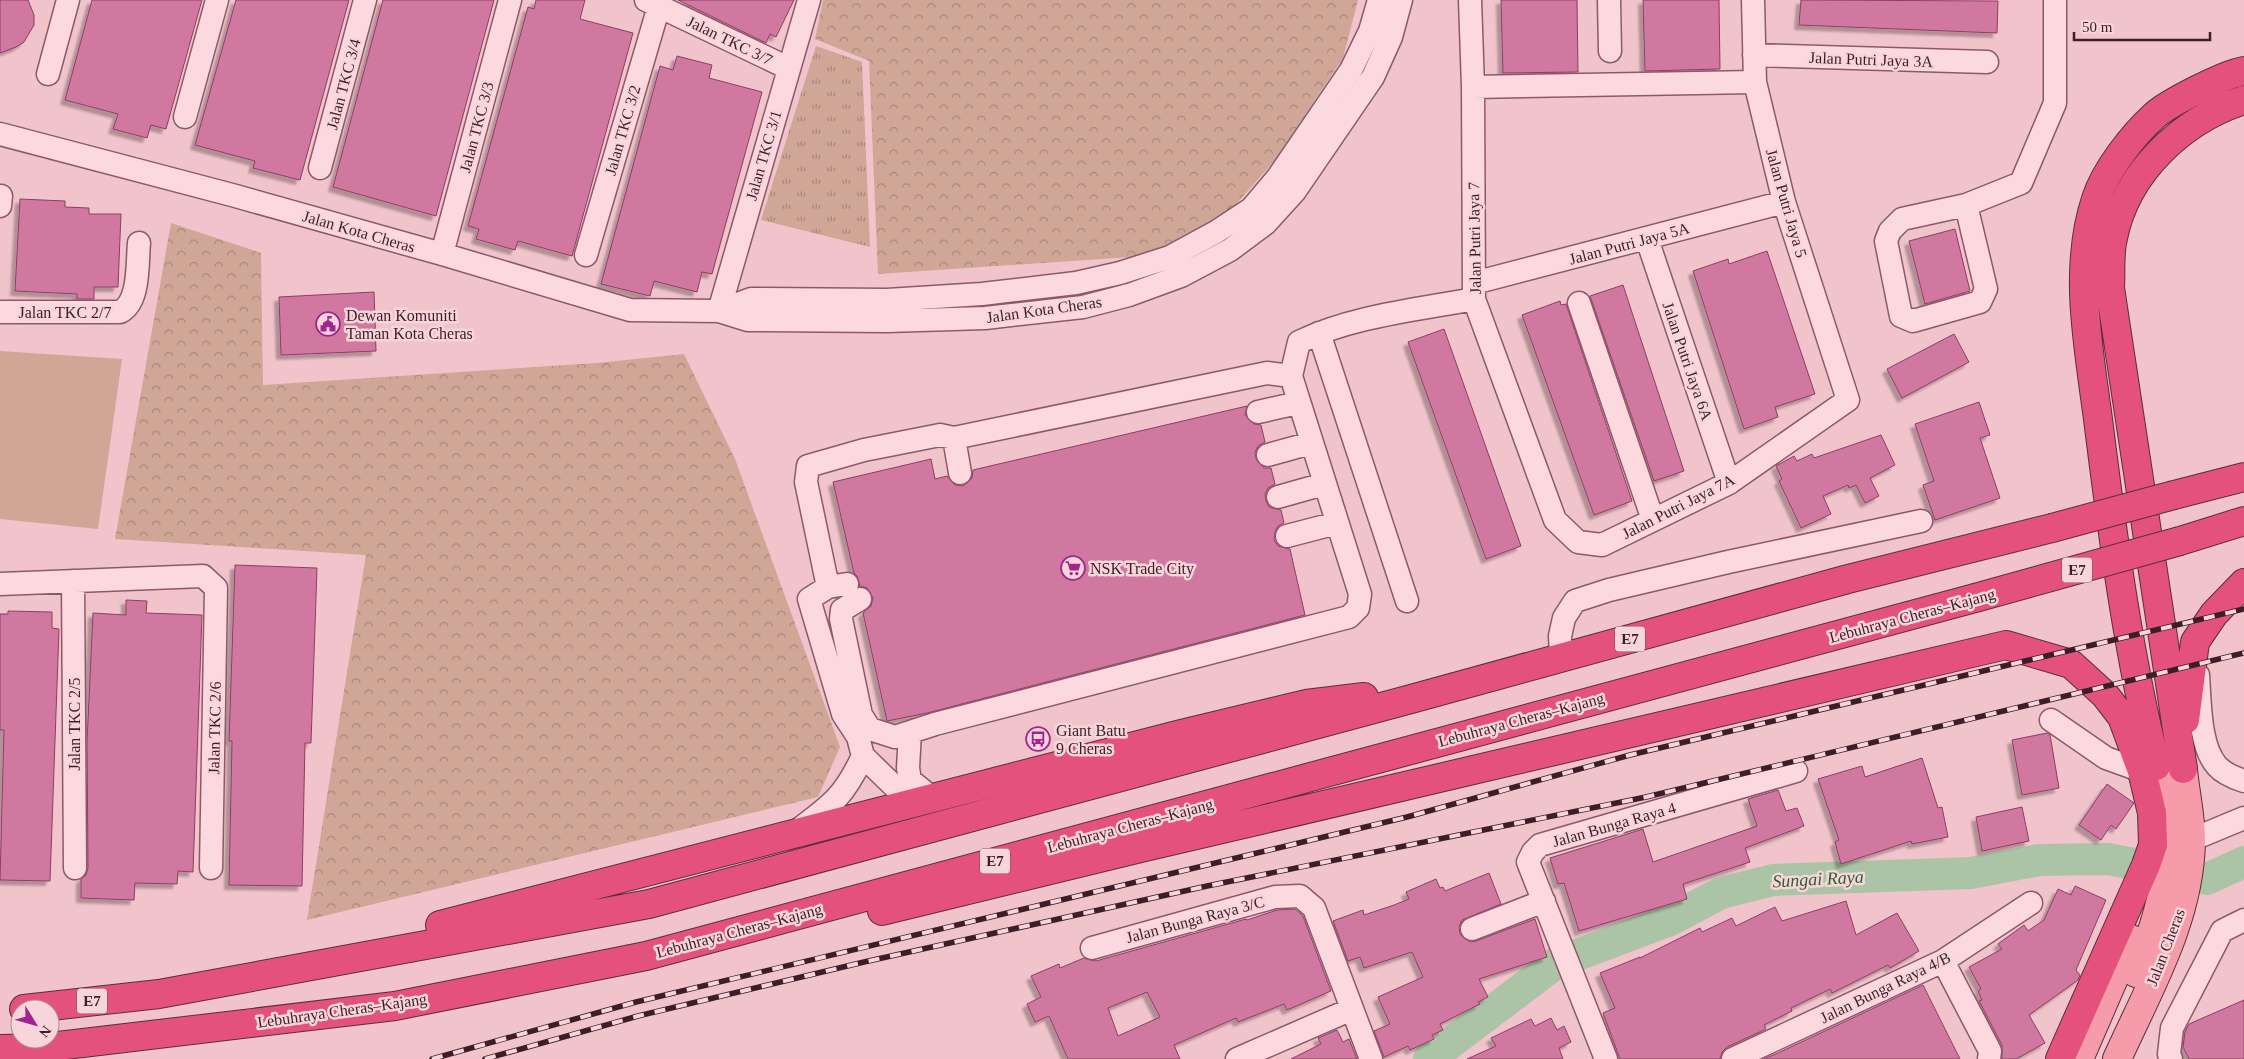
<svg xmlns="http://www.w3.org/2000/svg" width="2244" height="1059" font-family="Georgia,serif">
	<defs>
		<pattern id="forest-crowns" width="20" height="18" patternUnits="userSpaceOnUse" patternTransform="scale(1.25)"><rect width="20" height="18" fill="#d0a697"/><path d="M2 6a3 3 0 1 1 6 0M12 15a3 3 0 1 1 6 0" fill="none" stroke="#aa877b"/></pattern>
		<pattern id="park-tufts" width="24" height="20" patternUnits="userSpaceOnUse" patternTransform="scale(1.25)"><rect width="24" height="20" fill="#d0a697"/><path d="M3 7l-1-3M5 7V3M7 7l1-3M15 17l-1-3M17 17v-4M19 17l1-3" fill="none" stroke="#aa877b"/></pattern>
		<filter id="shadow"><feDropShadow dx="-4.5" dy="4.5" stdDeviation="1" flood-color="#0004"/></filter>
	</defs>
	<rect width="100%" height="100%" fill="#f1c4cb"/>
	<path fill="url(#forest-crowns)" d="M823,0H1358L1343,58L1275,160L1230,211L1146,256L878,274L869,61L815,39Z
		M171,223L261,253L263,385L597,363L684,354L735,459L840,747L818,797L307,920L366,555L115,539Z"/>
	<path fill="url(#park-tufts)" d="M816,46L862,62L870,247L761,220Z"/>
	<path fill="#d0a697" d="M0,351L122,359L98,529L0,519Z"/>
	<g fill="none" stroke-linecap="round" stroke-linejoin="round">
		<path stroke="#abc4a6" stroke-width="32" d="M2207,879L2244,862
			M1429,1059L1556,963L1670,920L1721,893L1773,880L1971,873L2039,860L2108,859L2134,864"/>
	</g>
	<path fill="#d178a0" stroke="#8d3e63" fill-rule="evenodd" filter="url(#shadow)" d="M0,0H28L34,15V25L24,42L16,47L0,53Z
		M92,0H202L166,129L151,125L147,138L113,129L118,114L65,100Z
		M236,0H349L300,180L253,168L255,161L195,145Z
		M383,0H494L436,216L333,187Z
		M536,0H585L580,19L633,33L572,256L518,241L515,250L476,239L479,229L468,226L528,7L534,9Z
		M678,0H794L776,37L770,34L766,43Z
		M1501,0H1577L1578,72L1503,73Z
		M1643,0H1719L1720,69L1645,71Z
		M1801,0L1998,1L1997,33L1799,25Z
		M677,56L712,65L709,78L762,92L712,274L702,272L697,292L654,281L650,296L601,284L660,66L673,70Z
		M20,199L65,201V207L89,208V214H121L118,287H94V299H77V294L15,291Z
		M1955,229L1970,291L1925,304L1909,241Z
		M1767,251L1815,394L1775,407L1778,417L1744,429L1693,271L1728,259L1729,264Z
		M1623,285L1684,471L1654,481L1590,296Z
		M374,292L376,351L281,355L279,297Z
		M1560,301L1561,305L1566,304L1632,501L1594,515L1522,315Z
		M1444,329L1521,546L1486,559L1408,342Z
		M1954,334L1969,362L1902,398L1887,369Z
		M1979,402L1990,435L1980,438L2000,498L1935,520L1923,485L1934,481L1915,424Z
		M1247,406L1245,415L1254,424L1261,425L1265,442L1258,446L1255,452L1256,459L1264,468H1271L1275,484L1268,488L1265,494L1266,501L1269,507L1281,510L1284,523L1278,526L1275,532L1274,540L1278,546L1290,549L1305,615L927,713L887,721L863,613L871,606L873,598L867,588L860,586L857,576L854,573L833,482L931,459L935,479L947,476L955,485L963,486L972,478L973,470Z
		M1881,435L1895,465L1870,478L1879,496L1865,503L1856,485L1849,488L1848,485L1823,496L1831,514L1801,528L1779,481L1782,479L1776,466L1794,456L1797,461L1812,454L1814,458Z
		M235,565L317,568L311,743H305L302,886L229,885L232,741H229Z
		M126,600L147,601L146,613L202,615L193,872L178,871L177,884L135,883L134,900L81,898V879L86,875L88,868L87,742L93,613L126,615Z
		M8,611L52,612V628L59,629L50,881L0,880L4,730H0V614H8Z
		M2047,733L2050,735L2059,788L2022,795L2012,740Z
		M1922,758L1938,808L1942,807L1948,837L1912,844L1911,841L1841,864L1835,842L1839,840L1818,779L1862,766L1865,777Z
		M2107,784L2134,803L2116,829L2111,825L2101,840L2079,825Z
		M1778,790L1786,811L1797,808L1804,826L1745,848L1750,862L1683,884L1687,899L1579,931L1564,883L1558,884L1550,858L1643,829L1653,862L1757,826L1748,799Z
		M2022,807L2029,841L1982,851L1976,817Z
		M1489,873L1501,904L1462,920L1459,927L1460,934L1470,942L1476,941L1535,919L1547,957L1479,979L1488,997L1478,1002L1480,1004L1440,1024L1443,1030L1432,1035L1434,1039L1410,1050L1408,1046L1384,1057L1374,1031L1390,1024L1378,997L1423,977L1412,952L1364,968L1360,957L1348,961L1333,921L1363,910L1364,915L1394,905L1409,899L1406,892L1436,879L1440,888L1443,887L1445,891Z
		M2075,886L2106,900L2076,970L2080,975L2078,980L2029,1015L2045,1043L2016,1059H2002V1045L1979,1001L1982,1000L1978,991L1981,989L1969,967L2002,949L1998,944L2024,925L2028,931L2044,920L2058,889L2071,895Z
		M1846,901L1856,935L1897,913L1919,951L1890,968L1888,965L1832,993L1830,989L1791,1008L1792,1011L1764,1025L1766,1029L1727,1047L1722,1052L1720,1059H1620L1603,1013L1615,1008L1600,973L1640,957V958L1700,928L1702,932L1732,918L1736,926L1775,907L1782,921Z
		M1295,909L1303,916L1331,991L1287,1010L1284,1004L1238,1022L1236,1018L1174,1045L1180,1059H1068L1049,1016L1035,1022L1027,1004L1041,997L1031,976L1059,964L1060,968L1084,958L1096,961L1246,919L1247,920L1277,910ZM1147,992L1160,1017L1118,1036L1108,1008Z
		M1923,985L1960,1059H1764L1778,1053Z
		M2244,1000V1059H2189L2183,1047L2185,1032L2189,1024Z
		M1551,1018L1557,1030L1564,1026L1571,1042L1559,1048L1563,1059H1467L1496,1046L1491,1038L1531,1019L1535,1026Z
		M1337,1030L1343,1042L1349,1039L1357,1059H1291L1321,1044L1318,1038Z"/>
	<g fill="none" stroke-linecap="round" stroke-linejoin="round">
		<g stroke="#8d596a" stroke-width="25">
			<path id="minor" d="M646,0L788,68
				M1470,0L1473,87L1474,299L1555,520L1578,542L1602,545L1729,483L1848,400L1784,202L1755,82L1753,0
				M1609,0L1610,51
				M1754,55L1987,62
				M48,74L68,0
				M1473,87L1755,82
				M185,117L217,0
				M0,134L232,195L442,254L630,310L719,311L748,320L887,321L985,318L1083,307L1129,295L1181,276L1230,250L1265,224L1295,191L1373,77L1391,37L1401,0
				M320,168L365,0
				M1966,205L1986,289L1980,302L1913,321L1901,316L1886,241L1890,231L1902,219L1966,205L2021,183L2055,103V0
				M0,206L1,196
				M1647,239L1729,483
				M442,254L510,0
				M586,255L659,6
				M1474,283L1784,202
				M1579,303L1653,520
				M719,311L751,299L887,300L982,294L1076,283L1120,273L1170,257L1216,232L1251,209L1278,177L1351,70L1370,31L1379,0
				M719,311L809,0
				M0,312H120C140,302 137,264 139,243
				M1319,333L1407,601
				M1291,376L1299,342C1352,316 1416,310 1474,299
				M1258,412L1298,403
				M954,438L960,473
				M1268,455L1311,443
				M1278,497L1324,484
				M1287,536L1337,523
				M73,581L75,868
				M0,584L203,576L216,588L211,868
				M847,584L828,587L809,599L843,714L858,737L863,756L898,790L916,803
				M828,587L806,482L808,466L864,450L940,435L954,438L1267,373L1291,376L1360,594L1358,608L1349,617L935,724L895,737L870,729L861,715L841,619L842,610L860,599
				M1561,657L1560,636L1564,618L1575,601L1609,590L1728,562L1921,521
				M2198,675C2200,701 2199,746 2217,766C2223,773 2235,778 2244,781
				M2051,720L2106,758L2142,771
				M910,732L908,768L910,780L932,798
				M798,830C833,804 844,796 863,756
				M2191,840L2244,818
				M1472,929L1544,901
				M1092,948L1275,897L1300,896L1314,908L1371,1059
				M1943,961L1990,1051L1989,1059
				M1237,1059L1352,1009
				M1606,1059L1528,862L1533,852L1540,845L1796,771
				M1733,1059L1943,961L2031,903
				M2171,1059L2169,1054L2172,1028L2222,931L2244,920"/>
		</g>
		<g stroke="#5a2e3f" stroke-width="30">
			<path id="major" d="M2136,973C2149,943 2160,911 2165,878C2171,845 2163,807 2158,775
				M2079,1059L2131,939
				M2117,1059C2148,990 2190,919 2191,841C2191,817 2185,792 2183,769"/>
		</g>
		<g stroke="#5a2e3f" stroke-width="30">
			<path id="highway" d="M2174,495L2244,477
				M2180,541L2244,521
				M2185,720L2195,642L2214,614L2244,583
				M2156,766C2129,657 2114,546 2100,435C2091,358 2071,274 2096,199C2105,171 2132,136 2154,116C2168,103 2225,74 2244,71
				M2183,769L2110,288C2111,272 2109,254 2113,238C2126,172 2182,120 2244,100
				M882,911L1141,848L2006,645L2071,664L2105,695L2122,717L2142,771L2152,813L2153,845L2146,865L2060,1059
				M440,925L1181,734L1306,704L1364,697
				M24,1009L159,994L649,904L1411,699L1848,579L2052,528
				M0,1049L41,1048L395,1006L646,956L1975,598"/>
		</g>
		<use href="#minor" stroke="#fbd9de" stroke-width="22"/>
		<use href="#major" stroke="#f59baa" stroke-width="28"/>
		<use href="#highway" stroke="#e4517d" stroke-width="28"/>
		<g stroke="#3c1e29" stroke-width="5.5">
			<path id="rail" d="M432,1059L636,1002L1407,817L1630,755L2244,609
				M485,1059L638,1016L864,962L1207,886L1646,797L2244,653"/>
		</g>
		<use href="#rail" stroke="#f8d5da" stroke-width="4" stroke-dasharray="11" stroke-linecap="butt"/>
		<g stroke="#5a2e3f" stroke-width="30" stroke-linecap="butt">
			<path id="highway-bridge" d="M2052,528L2174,495
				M1975,598L2180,541"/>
		</g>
		<use href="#highway-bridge" stroke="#e4517d" stroke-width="28"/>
	</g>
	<defs>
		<g id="civic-ring" transform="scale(1.25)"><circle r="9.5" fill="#f8d5da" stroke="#9f268f" stroke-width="1.5"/><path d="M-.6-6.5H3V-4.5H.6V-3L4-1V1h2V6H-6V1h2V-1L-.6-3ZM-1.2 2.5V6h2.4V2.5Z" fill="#9f268f"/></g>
		<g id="supermarket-ring" transform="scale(1.25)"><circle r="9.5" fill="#f8d5da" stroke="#9f268f" stroke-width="1.5"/><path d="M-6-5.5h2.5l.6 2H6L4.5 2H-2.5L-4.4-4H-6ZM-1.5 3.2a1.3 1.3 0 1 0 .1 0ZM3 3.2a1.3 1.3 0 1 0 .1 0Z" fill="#9f268f"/></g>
		<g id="bus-ring" transform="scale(1.25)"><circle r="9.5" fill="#f8d5da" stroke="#9f268f" stroke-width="1.5"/><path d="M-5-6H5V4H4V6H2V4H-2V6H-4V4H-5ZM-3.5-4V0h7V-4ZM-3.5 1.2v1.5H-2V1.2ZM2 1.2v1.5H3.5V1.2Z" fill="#9f268f"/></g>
	</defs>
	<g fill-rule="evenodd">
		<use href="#civic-ring" x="328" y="324"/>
		<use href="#supermarket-ring" x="1073" y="568"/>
		<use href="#bus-ring" x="1038" y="739"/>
	</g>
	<g text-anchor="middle" stroke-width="5" stroke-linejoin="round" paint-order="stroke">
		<g fill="#f8d5da" stroke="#74555e" stroke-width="1">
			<rect x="2062" y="557.5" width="30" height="25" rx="4"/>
			<rect x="1615" y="626.5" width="30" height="25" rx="4"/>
			<rect x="980" y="848.5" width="30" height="25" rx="4"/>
			<rect x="77" y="988.5" width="30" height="25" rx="4"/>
		</g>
		<g font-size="15" font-weight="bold" fill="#3c1e29">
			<text x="2077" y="575">E7</text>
			<text x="1630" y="644">E7</text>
			<text x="995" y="866">E7</text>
			<text x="92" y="1006">E7</text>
		</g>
		<g font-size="16" fill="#3c1e29" stroke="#f8d5da">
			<text transform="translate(730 40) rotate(26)" y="6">Jalan TKC 3/7</text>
			<text transform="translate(1871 59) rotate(2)" y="6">Jalan Putri Jaya 3A</text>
			<text transform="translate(343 84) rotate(-75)" y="6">Jalan TKC 3/4</text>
			<text transform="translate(476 127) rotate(-75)" y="6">Jalan TKC 3/3</text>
			<text transform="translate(622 130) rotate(-74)" y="6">Jalan TKC 3/2</text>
			<text transform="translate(763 155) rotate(-74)" y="6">Jalan TKC 3/1</text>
			<text transform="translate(1787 203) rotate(74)" y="6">Jalan Putri Jaya 5</text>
			<text transform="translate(359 231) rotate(16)" y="6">Jalan Kota Cheras</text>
			<text transform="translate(1474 238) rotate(-91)" y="6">Jalan Putri Jaya 7</text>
			<text transform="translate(1629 243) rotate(-15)" y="6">Jalan Putri Jaya 5A</text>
			<text transform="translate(1044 309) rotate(-8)" y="6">Jalan Kota Cheras</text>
			<text x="65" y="318">Jalan TKC 2/7</text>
			<text transform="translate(1688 361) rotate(71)" y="6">Jalan Putri Jaya 6A</text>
			<text transform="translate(1678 506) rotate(-27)" y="6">Jalan Putri Jaya 7A</text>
			<text transform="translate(1912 615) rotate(-15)" y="6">Lebuhraya Cheras–Kajang</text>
			<text transform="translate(1521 719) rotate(-15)" y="6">Lebuhraya Cheras–Kajang</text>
			<text transform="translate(74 724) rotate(-90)" y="6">Jalan TKC 2/5</text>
			<text transform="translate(214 728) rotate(-89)" y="6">Jalan TKC 2/6</text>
			<text transform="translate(1614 824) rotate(-16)" y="6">Jalan Bunga Raya 4</text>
			<text transform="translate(1130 825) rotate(-15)" y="6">Lebuhraya Cheras–Kajang</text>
			<text transform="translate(1195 919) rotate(-15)" y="6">Jalan Bunga Raya 3/C</text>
			<text transform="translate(739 930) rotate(-15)" y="6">Lebuhraya Cheras–Kajang</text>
			<text transform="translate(2165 947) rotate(-69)" y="6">Jalan Cheras</text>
			<text transform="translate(1885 987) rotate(-26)" y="6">Jalan Bunga Raya 4/B</text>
			<text transform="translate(342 1010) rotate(-8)" y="6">Lebuhraya Cheras–Kajang</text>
		</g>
		<g font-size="16" fill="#3c1e29" stroke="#f8d5da" text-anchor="start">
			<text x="346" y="321">Dewan Komuniti<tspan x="346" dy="18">Taman Kota Cheras</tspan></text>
			<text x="1090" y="574">NSK Trade City</text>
			<text x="1056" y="736">Giant Batu<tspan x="1056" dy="18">9 Cheras</tspan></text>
		</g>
		<g font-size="18" font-style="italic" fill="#2d5d30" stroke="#f8d5da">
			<text transform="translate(1818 879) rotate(-3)" y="6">Sungai Raya</text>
		</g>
	</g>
	<g transform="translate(35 1024) rotate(127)"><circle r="24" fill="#f8d5da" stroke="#ad8c93"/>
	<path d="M0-4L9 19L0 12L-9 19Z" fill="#9f268f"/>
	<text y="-8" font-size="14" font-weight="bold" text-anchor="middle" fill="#3c1e29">N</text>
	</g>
	<path d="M2074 32v8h136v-8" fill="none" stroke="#3c1e29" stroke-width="2.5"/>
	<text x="2082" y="32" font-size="15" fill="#3c1e29" stroke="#f8d5da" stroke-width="4" paint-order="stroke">50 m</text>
</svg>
